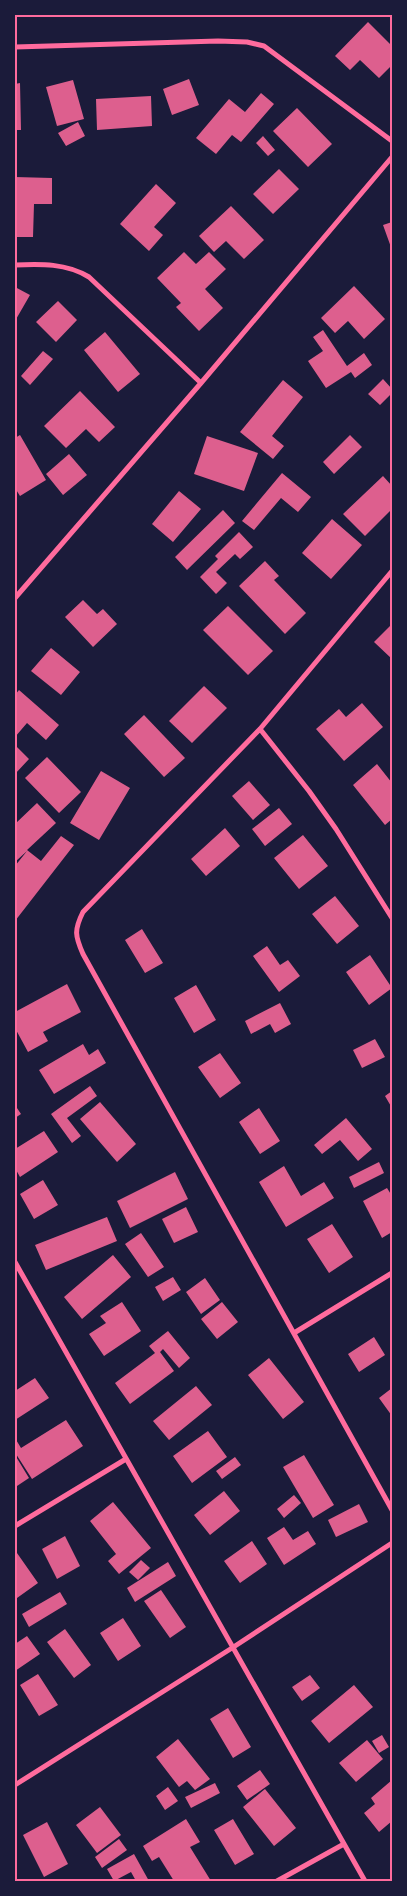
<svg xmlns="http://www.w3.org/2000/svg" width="407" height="1896" font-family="'Alegreya Sans',sans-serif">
	<rect width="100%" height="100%" fill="#1b1b3a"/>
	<path fill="#dd5f8e" d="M368,22L392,46V65L379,78L360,60L350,70L335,56Z
		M189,79L199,105L172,115L163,89Z
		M73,80L84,119L57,126L46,87Z
		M20,83L21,130H15V84Z
		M261,93L274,104L241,142L232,135L216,154L196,138L229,99L245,112Z
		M151,96L152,126L97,130L96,99Z
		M297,108L332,144L308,167L273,131Z
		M78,122L85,136L66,146L58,133Z
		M263,136L275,150L268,156L256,143Z
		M279,169L299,189L273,214L253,194Z
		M15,177L52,178V204H34L33,237H15Z
		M156,184L176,203L154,227L163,235L149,251L120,224Z
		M231,206L264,240L244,259L226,241L214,252L199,236Z
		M392,222V250L383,225Z
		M184,252L196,264L209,252L226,269L205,289L223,308L199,331L176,307L181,303L157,278Z
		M354,286L385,319L364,339L348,321L335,333L321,318Z
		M15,287L30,295L15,321Z
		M58,301L77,320L56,342L36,322Z
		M323,330L347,366L364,353L372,365L355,378L351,372L326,388L308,361L323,351L313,337Z
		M105,332L140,374L118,392L84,350Z
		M43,351L53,359L30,385L21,376Z
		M383,379L392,389V393L380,405L368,394Z
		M283,380L303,397L272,436L284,446L273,459L240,432Z
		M80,391L115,427L99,442L86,429L66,448L44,426Z
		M20,435L46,480L20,496L15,488V438Z
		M350,435L362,447L334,474L323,462Z
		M207,436L258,453L244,491L194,474Z
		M69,454L87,475L63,495L46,474Z
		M282,473L311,497L298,512L281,498L254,530L242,521Z
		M383,476L392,486V509L365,536L343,514Z
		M179,491L201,509L173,542L152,524Z
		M223,510L235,523L187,570L175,557Z
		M332,519L362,545L331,579L302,553Z
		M239,532L253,547L240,559L235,554L216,572L227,583L216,594L200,577L218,559L215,556Z
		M265,561L279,576L274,580L306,613L285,634L239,586Z
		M83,600L97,614L103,609L117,624L93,647L65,617Z
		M228,606L273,651L248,675L203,630Z
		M390,626L392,628V659L374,642Z
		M51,648L80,672L61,695L31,671Z
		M204,686L227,708L192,743L169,721Z
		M19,690L59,725L46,740L27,723L15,737V695Z
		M362,703L383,727L344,761L316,729L339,709L346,717Z
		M144,715L185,758L164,777L124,734Z
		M15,745L29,759L15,774Z
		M47,757L81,792L59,813L25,778Z
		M377,764L392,783V819L385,825L353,785Z
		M101,771L130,788L99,840L70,823Z
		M249,781L270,805L253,820L232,796Z
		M37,803L56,823L27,850L41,861L61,836L74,845L15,921V866L27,851L15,862V824Z
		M279,808L292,824L265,846L252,829Z
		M225,828L240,846L206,876L191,859Z
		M303,835L328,866L299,889L274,858Z
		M335,896L359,926L337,944L312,914Z
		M142,929L163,963L145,973L125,940Z
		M267,946L280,965L288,960L300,976L279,992L253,956Z
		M370,955L392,988L369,1005L346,972Z
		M67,984L81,1012L43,1032L48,1041L28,1052L15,1028V1012Z
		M196,985L216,1020L194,1033L174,998Z
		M280,1003L291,1024L275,1033L270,1024L251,1034L245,1021Z
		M375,1039L385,1057L362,1068L353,1050Z
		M83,1044L89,1055L98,1049L106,1063L54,1094L39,1070Z
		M220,1053L241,1083L220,1098L198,1067Z
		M90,1086L97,1096L67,1118L81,1136L72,1143L51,1114Z
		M392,1091V1108L385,1096Z
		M100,1102L136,1144L117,1162L80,1119Z
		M15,1105L21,1114L15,1118Z
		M259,1108L280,1141L260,1154L239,1122Z
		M346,1118L372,1149L358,1161L340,1140L322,1154L314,1145Z
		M44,1131L58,1152L20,1177L15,1168V1149Z
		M379,1162L384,1173L354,1188L349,1177Z
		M284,1166L301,1196L324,1182L334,1198L286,1227L259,1182Z
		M175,1172L188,1199L130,1228L117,1201Z
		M43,1180L58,1205L34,1219L20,1194Z
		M387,1188L392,1196V1232L382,1238L363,1201Z
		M186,1207L198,1232L174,1243L162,1219Z
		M107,1217L117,1241L46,1270L35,1245Z
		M332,1224L353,1257L329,1273L307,1239Z
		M141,1233L164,1267L148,1277L125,1244Z
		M113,1255L131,1277L82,1319L64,1297Z
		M173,1277L181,1290L163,1301L155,1287Z
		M205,1278L220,1300L201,1314L186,1292Z
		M122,1302L141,1331L104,1356L89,1334L106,1323L100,1316Z
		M222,1302L238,1322L217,1339L201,1319Z
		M168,1331L190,1358L179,1368L163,1349L160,1352L174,1371L130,1404L115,1383L155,1353L149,1346Z
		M374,1337L385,1355L359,1372L348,1354Z
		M269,1358L304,1402L283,1419L248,1375Z
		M35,1378L49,1398L15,1420V1391Z
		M196,1386L212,1405L169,1440L153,1421Z
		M392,1388V1416L379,1398Z
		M66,1420L83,1446L32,1479L16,1454L15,1455L29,1478L17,1486L15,1482V1438L21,1448Z
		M208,1431L227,1457L192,1483L173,1456Z
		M304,1455L334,1505L313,1518L283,1467Z
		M235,1457L241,1465L222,1479L216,1471Z
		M224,1491L240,1511L210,1535L194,1515Z
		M294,1495L301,1503L284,1518L277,1509Z
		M113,1502L151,1548L119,1574L108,1561L116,1554L90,1521Z
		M359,1504L368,1522L336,1537L328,1520Z
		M284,1527L293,1540L308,1531L316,1544L284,1565L267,1538Z
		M65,1536L80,1566L57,1579L42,1549Z
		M252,1541L267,1564L240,1583L224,1561Z
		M17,1553L38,1583L17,1598L15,1594V1554Z
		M141,1560L150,1568L138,1580L129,1572Z
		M168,1562L176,1576L135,1602L127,1588Z
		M161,1590L186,1627L170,1638L144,1601Z
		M60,1592L67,1604L29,1627L22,1614Z
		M123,1618L141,1646L118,1661L100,1633Z
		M65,1629L91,1665L74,1678L47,1642Z
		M27,1636L40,1654L15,1671V1644Z
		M38,1674L58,1705L39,1716L20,1685Z
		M310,1675L320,1688L302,1701L292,1687Z
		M354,1685L373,1707L329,1743L311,1721Z
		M228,1708L251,1747L233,1758L210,1719Z
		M382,1735L389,1747L379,1753L372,1741Z
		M178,1739L210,1779L195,1790L187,1781L179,1787L156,1757Z
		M367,1740L383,1759L356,1782L339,1763Z
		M260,1770L270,1784L247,1800L237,1786Z
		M392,1780V1821L379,1832L364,1813L375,1804L371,1798Z
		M215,1783L220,1793L191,1808L185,1797Z
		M168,1787L178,1801L165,1810L156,1796Z
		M265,1789L296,1828L274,1846L243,1807Z
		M100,1807L121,1835L97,1853L76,1825Z
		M186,1819L200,1842L190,1847L211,1881H174L159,1857L152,1861L143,1846Z
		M233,1819L254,1854L235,1865L214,1830Z
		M47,1822L68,1864L44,1877L23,1835Z
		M119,1839L127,1850L102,1868L95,1857Z
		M134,1854L149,1881H136L131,1872L114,1881L107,1869Z"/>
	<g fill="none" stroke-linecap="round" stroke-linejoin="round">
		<path stroke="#ff6b9d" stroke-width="5" d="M15,47L218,41L247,42L264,46L392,141
			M15,265C41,264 66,263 89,277L201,383
			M392,571L260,729L83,912C74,930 75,936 83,954L392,1510
			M15,598L201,383L392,157
			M260,729L309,791L336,829L392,918
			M15,1262L365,1881
			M294,1333L392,1273
			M15,1526L126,1459
			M15,1785L232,1648L392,1543
			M277,1881L344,1844"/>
	</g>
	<rect width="407" height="1896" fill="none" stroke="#1b1b3a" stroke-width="32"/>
	<rect x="16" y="16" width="375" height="1864" fill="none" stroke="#ff6b9d" stroke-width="2"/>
</svg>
